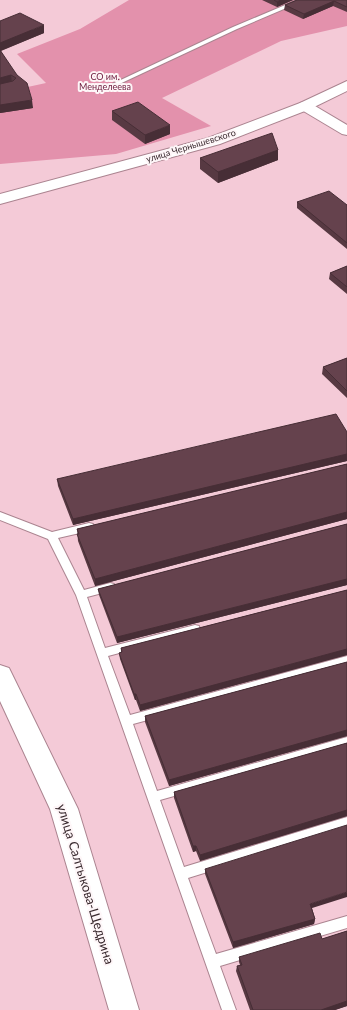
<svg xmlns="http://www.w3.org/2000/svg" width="347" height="1010" font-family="Lato,sans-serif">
	<rect width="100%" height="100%" fill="#f4cad7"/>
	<path fill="#e391ac" d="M129,0H347V26L281,41L162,98L211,126L116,154L0,164V93L46,83L17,54L80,29Z"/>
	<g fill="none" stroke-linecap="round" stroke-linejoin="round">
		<g stroke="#ab8490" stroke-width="2">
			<path id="lane" d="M297,0H305L237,29L113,87L108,86L233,27Z
				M0,512L52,532L89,523L93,524L94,527L93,530L58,538L84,590L110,583L114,584L115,587L114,590L87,597L105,648L195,625L199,626L200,629L199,632L108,656L130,715L347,656V666L133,724L157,791L347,737V747L160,800L184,867L347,817V829L188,878L216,954L347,916V928L220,966L236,1010H222L76,595L48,539L0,520Z"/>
		</g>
		<g stroke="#ab8490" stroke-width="2">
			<path id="street" d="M305,102L310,103L347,125V135L342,134L300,109L298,106L300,103Z"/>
		</g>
		<g stroke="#ab8490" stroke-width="2">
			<path id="secondary" d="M347,81V91L310,109L220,144L0,204V194L208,138L300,103Z
				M0,665L9,668L78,809L139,1010H109L50,809L0,701Z"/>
		</g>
		<use href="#lane" fill="#fff" fill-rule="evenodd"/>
		<use href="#street" fill="#fff" fill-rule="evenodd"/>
		<use href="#secondary" fill="#fff" fill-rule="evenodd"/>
	</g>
	<path fill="#573942" d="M262,0H293L277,7Z
		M297,0H347V12L333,6L303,19L284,10L285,5Z
		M0,21L44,33L1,51L33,108L0,113Z
		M112,111L170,134L145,144L112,120Z
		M278,150V160L218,183L200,169V158Z
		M297,202L347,205V249L297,208Z
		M347,266V294L329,279L330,273Z
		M347,358V398L322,374L323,367Z
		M347,432V461L73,525L58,486L57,479Z
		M347,464V519L95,586L78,541L77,529Z
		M347,524V585L117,643L99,595L98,589Z
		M347,590V655L140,711L136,700H135L120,659L119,653L121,652V648Z
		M347,662V736L169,786L145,722V716Z
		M347,743V816L200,861L196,851L193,852L174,798V792Z
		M205,869L312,908L315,919L314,924L233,948L205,874Z
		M347,931V1006L335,1010H250L236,971L237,966L240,965L239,962V957L322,939Z"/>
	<path fill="#472e36" d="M281,0H293L277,7V2Z
		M334,1L333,6L303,19L304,14Z
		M44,25V33L0,51V43Z
		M11,75L12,84L0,87V78Z
		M32,100L33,108L0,113V105Z
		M170,125V134L145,144V135Z
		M278,150V160L218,183V172Z
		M347,454V461L73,525V519Z
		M347,512V519L95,586V579Z
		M347,579V585L117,643V637Z
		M347,649V655L140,711V705Z
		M134,694H136V700H135Z
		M347,730V736L169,786V780Z
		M347,810V816L200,861V855Z
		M193,846H196V851L193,852Z
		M347,892V897L309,909L310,904Z
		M315,919L314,924L233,948V942Z
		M347,1001V1006L335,1010H321Z"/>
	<path fill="#65424d" stroke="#472e36" d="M274,0H281L277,2Z
		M297,0H347V7L334,1L304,14L285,5Z
		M20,13L44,25L0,43V21Z
		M0,50L17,75L27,83L32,100L0,105V84L13,81L16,78L11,75L0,78Z
		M138,102L170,125L145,135L112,111Z
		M272,133L278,150L218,172L200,158Z
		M329,191L347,205V243L297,202Z
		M347,266V287L330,273Z
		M347,358V391L323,367Z
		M336,414L347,432V454L73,519L57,479Z
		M347,464V512L95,579L77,534H79L77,529Z
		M347,524V579L117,637L98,589Z
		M347,590V649L140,705L136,694H134L119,653L122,652L121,648Z
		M347,662V730L169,780L145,716Z
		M347,743V810L200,855L196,846H193L174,792Z
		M347,825V892L310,904L315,919L233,942L205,869Z
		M347,931V1001L321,1010H253L237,966L242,965L239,957L320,933L322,939Z"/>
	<g text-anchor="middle" stroke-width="4" stroke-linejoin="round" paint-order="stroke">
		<g font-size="9" fill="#712042" stroke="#fef6f8">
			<text x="105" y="80">СО им.<tspan x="105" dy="10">Менделеева</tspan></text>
		</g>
		<g font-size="9" fill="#39292e" stroke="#fef6f8">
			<text transform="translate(191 146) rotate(-17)" y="3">улица Чернышевского</text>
		</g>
		<g font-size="13" fill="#39292e" stroke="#fef6f8">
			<text transform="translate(86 884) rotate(73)" y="5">улица Салтыкова-Щедрина</text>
		</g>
	</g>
</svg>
